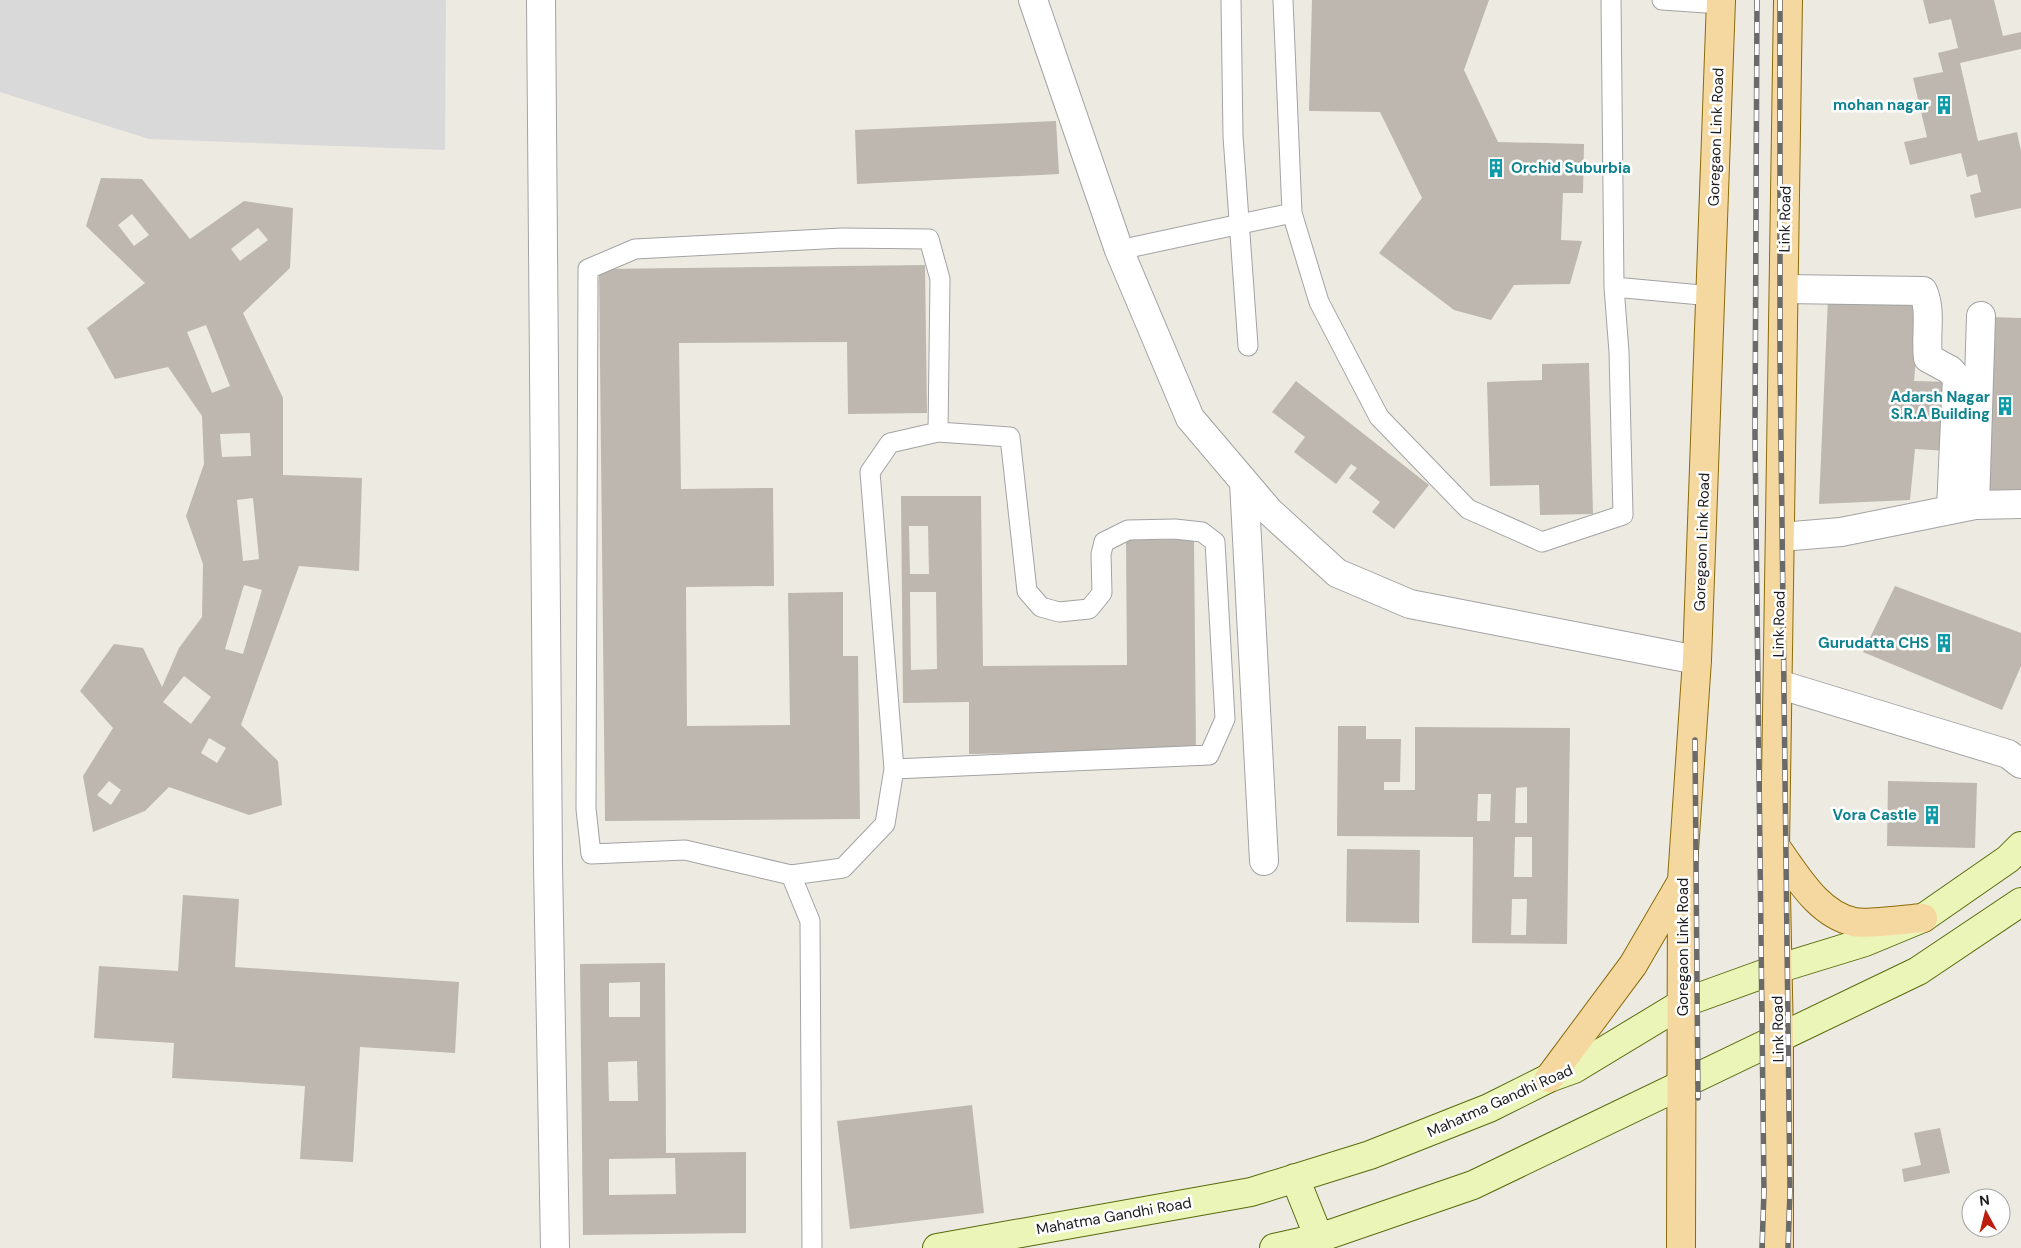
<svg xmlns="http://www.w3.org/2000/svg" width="2021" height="1248" font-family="'DM Sans',sans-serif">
	<rect width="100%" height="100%" fill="#edeae2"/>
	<path fill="#dad9d9" d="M0,0H446L445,150L149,139L0,92Z"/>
	<path fill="#bdb7af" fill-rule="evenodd" d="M1312,0H1489L1464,70L1498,142L1584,144L1583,193H1563L1561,240L1582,241L1570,284L1514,285L1491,320L1454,310L1379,253L1422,198L1380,112L1309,111Z
		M1923,0H1994L2003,36L2021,32V49L1960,63L1978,141L2017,132L2021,151V208L1975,218L1970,195L1981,192L1977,174L1967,177L1961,153L1910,165L1904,142L1927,137L1913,78L1943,72L1938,53L1958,48L1951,19L1929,24Z
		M1056,121L1059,174L857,184L855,130Z
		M101,178L142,179L190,239L244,201L293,208L290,268L243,313L283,398V475L362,478L359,571L299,566L241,725L278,761L282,805L249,815L169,787L145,811L93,832L83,776L113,728L80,691L114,644L143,648L162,687L179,648L202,617L203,564L186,516L204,464L202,416L168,367L115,379L87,328L145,283L86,226ZM132,214L149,235L134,246L118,225ZM258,228L268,240L240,261L231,249ZM206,325L230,386L212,393L187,332ZM250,433L251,456L222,457L220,434ZM253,498L259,559L243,561L237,500ZM244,585L262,590L243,654L225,649ZM184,676L211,697L191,724L163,702ZM209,738L226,748L217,763L201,753ZM109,781L121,790L111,805L97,795Z
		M925,265L927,413L848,414L847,342L679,343L681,489L773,488L774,586L686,587L687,726L790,725L788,593L843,592V656H858L860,819L605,821L599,269Z
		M1828,298L1921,303L1914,381L1952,382L1948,451L1915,449L1910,500L1819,504Z
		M1992,317L2021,318V494H1987Z
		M1589,363L1593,514L1540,515L1539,485L1490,486L1487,382L1542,380V364Z
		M1296,381L1429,485L1394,529L1372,512L1380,502L1349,478L1357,468L1351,464L1336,484L1294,452L1305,437L1272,412Z
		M901,496H981L983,666L1127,665L1126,540L1194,539L1196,751L969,754V702L903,703ZM909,526H928L929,574H910ZM910,592H936L937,669L911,670Z
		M1895,586L2021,633V666L2002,710L1863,652Z
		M1338,726H1366V739H1401L1400,782H1384V790H1415V727L1570,728L1567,944L1472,943L1473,837L1337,836ZM1527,787V823H1515L1516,788ZM1478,794H1491L1490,821H1477ZM1515,837H1532V877H1514ZM1512,899H1527L1526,935H1511Z
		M1888,781L1977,783L1975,848L1887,846Z
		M1347,849L1420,850L1419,923L1346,922Z
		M183,895L239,899L235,967L459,982L455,1053L360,1047L353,1162L300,1159L305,1086L172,1078L174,1043L94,1038L99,966L178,971Z
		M665,963L666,1153L746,1152V1233L583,1235L580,964ZM640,982V1017H609V983ZM637,1061L638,1101H609L608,1062ZM675,1158L676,1194L609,1195V1159Z
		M972,1105L984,1213L850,1229L837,1121Z
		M1940,1128L1950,1173L1904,1182L1902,1169L1921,1165L1914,1133Z"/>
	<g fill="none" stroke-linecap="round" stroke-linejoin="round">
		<g stroke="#a3a3a3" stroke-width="21">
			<path id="service" d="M1231,0L1233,136L1248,346
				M1283,0L1292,213L1319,302L1379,417L1468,509L1542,542L1623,515L1619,352L1614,287L1611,0
				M1662,0L1721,4
				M1119,250L1292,213
				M1614,287L1712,296
				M894,769L1209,755L1225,719L1215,542L1202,532L1175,529L1128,530L1104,542L1101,554L1102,593L1089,609L1059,612L1041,607L1027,591L1010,437L938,432
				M791,875L843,868L885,824L894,769L870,472L890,443L938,432L940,279L929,239L842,238L635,249L588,269L586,809L591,854L685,850L791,875L810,921L812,1248"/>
		</g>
		<g stroke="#a3a3a3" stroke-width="30">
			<path id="minor" d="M541,0L548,864L555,1248
				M1033,0L1119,250L1190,418L1269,511L1337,573L1410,604L1697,660
				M1784,289L1923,291C1932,311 1925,336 1928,358L1950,370L1957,378L1951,509
				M1244,482L1264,861
				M1975,505L1981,316
				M1781,537L1841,532L1975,505L2021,504
				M1778,684L2008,754L2021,764"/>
		</g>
		<g stroke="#576b0b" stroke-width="30">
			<path id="secondary" d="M1295,1178L1319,1238
				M937,1248L1251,1192L1370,1155L1489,1108L1549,1078L1574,1069L1683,1003L1777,969L1865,942L1923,918L2008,859L2021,846
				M1274,1248L1319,1238L1473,1185L1918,971L2021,902"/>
		</g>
		<g stroke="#8b6c09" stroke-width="30">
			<path id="primary" d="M1775,846C1796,874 1817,914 1854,922C1867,925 1907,919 1923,918
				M1549,1078L1633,965L1682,881
				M1681,1248L1682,880L1697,660L1721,0
				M1779,1248V1040L1775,846L1788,0"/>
		</g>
		<use href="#service" stroke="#fff" stroke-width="19"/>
		<use href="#minor" stroke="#fff" stroke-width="28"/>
		<use href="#secondary" stroke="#ecf5b8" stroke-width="28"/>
		<use href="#primary" stroke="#f5d89f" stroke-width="28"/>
		<g stroke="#6a6a6a" stroke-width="5.5">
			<path id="rail" d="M1757,0L1755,435L1764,1191L1762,1248
				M1780,0V358L1790,1191L1788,1248
				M1695,740L1698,1098"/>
		</g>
		<use href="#rail" stroke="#fff" stroke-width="4" stroke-dasharray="11" stroke-linecap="butt"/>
	</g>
	<defs>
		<g id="building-bare" transform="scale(1.5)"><path d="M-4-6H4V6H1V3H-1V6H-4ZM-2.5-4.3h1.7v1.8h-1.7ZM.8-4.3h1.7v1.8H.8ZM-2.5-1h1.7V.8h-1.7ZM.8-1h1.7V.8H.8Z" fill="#0f9aa8" stroke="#fff" stroke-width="2.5" paint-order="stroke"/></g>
	</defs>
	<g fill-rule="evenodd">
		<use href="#building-bare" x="1944" y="105"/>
		<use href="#building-bare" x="1496" y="168"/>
		<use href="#building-bare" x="2005" y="406"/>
		<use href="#building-bare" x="1944" y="643"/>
		<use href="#building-bare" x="1932" y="815"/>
	</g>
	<g text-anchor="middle" stroke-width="5" stroke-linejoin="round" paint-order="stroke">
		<g font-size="15" font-weight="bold" fill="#0d838f" stroke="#fff" text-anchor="end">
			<text x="1929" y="110">mohan nagar</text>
			<text x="1511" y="173" text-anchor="start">Orchid Suburbia</text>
			<text x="1990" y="402">Adarsh Nagar<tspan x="1990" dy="17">S.R.A Building</tspan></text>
			<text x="1929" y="648">Gurudatta CHS</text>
			<text x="1917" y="820">Vora Castle</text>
		</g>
		<g font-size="15" fill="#1c1c1c" stroke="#fff">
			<text transform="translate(1716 137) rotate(-88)" y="5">Goregaon Link Road</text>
			<text transform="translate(1785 219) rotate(-89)" y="5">Link Road</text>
			<text transform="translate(1702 542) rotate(-88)" y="5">Goregaon Link Road</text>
			<text transform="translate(1779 624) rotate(-89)" y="5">Link Road</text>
			<text transform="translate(1683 947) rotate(-90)" y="5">Goregaon Link Road</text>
			<text transform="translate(1778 1029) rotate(-91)" y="5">Link Road</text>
			<text transform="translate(1500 1101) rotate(-24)" y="5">Mahatma Gandhi Road</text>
			<text transform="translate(1114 1216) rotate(-10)" y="5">Mahatma Gandhi Road</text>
		</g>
	</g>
	<g transform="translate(1986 1213) rotate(353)"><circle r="24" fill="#ffffff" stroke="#a4a4a4"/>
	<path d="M0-4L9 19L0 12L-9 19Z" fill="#bc1d0c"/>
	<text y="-8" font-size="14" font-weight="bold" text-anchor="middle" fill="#1c1c1c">N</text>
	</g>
</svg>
